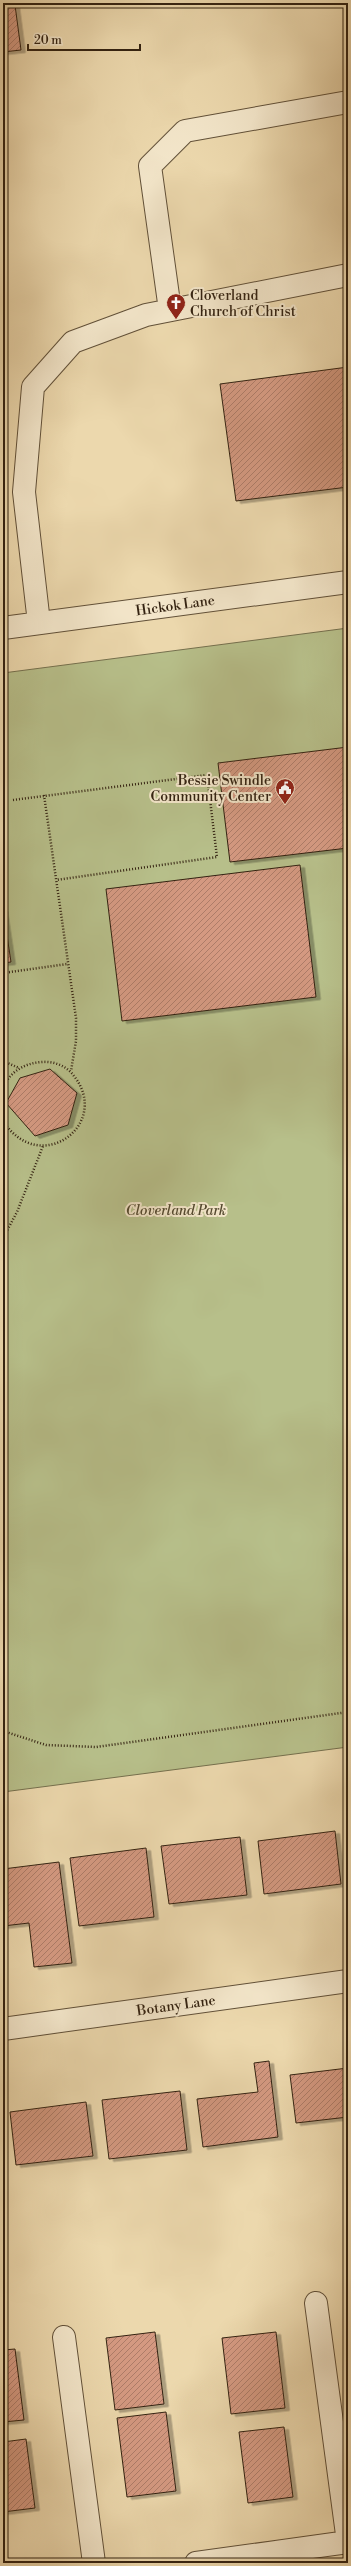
<svg xmlns="http://www.w3.org/2000/svg" width="351" height="2566" font-family="'Libre Bodoni',serif">
	<defs>
		<pattern id="building-hatch" width="6" height="6" patternUnits="userSpaceOnUse"><rect width="6" height="6" fill="#d49981"/><path d="M-1 1l2-2M0 6l6-6M5 7l2-2" fill="none" stroke="#ad7c68"/></pattern>
		<filter id="shadow"><feDropShadow dx="4.5" dy="2.5" stdDeviation="0" flood-color="#0004"/></filter>
	</defs>
	<rect width="100%" height="100%" fill="#ecd8ad"/>
	<filter id="stains"><feTurbulence type="fractalNoise" baseFrequency=".005" numOctaves="4"/><feColorMatrix values="0 0 0 0 .2 0 0 0 0 .09 0 0 0 0 .02 0 0 0 .5 -.17"/></filter>
	<radialGradient id="worn" r=".72"><stop offset=".6" stop-color="#630" stop-opacity="0"/><stop offset="1" stop-color="#630" stop-opacity=".3"/></radialGradient>
	<path fill="#b7bf8a" stroke="#75704e" d="M348,628V1747L3,1792V673Z"/>
	<path fill="url(#building-hatch)" stroke="#321" filter="url(#shadow)" d="M15,5L21,50L3,52V6Z
		M348,367V487L236,501L220,384Z
		M348,747V848L230,862L218,763Z
		M300,865L316,997L122,1021L106,889Z
		M3,909L11,962L3,963Z
		M50,1069L77,1093L68,1125L35,1136L6,1103L20,1078Z
		M335,1831L341,1884L264,1894L258,1841Z
		M240,1837L247,1895L169,1904L161,1846Z
		M146,1848L154,1917L79,1926L70,1858Z
		M59,1862L72,1963L34,1967L29,1923L3,1926V1869Z
		M269,2061L278,2137L203,2147L197,2099L258,2092L254,2063Z
		M348,2068V2117L296,2123L290,2075Z
		M180,2091L187,2150L109,2159L102,2100Z
		M86,2102L93,2156L16,2165L10,2112Z
		M155,2332L164,2404L115,2410L106,2338Z
		M276,2332L285,2408L231,2414L222,2338Z
		M15,2349L24,2420L3,2422V2350Z
		M166,2412L176,2491L127,2497L117,2418Z
		M284,2427L293,2497L248,2503L239,2432Z
		M26,2439L35,2508L3,2512V2442Z"/>
	<g fill="none" stroke-linecap="round" stroke-linejoin="round">
		<g stroke="#615038" stroke-width="24">
			<path id="minor" d="M170,310L150,166L185,131L348,102
				M39,623L24,492L33,387L73,342L146,315L348,275
				M3,628L348,582
				M3,2029L348,1981
				M316,2303L348,2542
				M64,2337L94,2563
				M196,2563L348,2542"/>
		</g>
		<path stroke="#321" stroke-width="2.5" stroke-dasharray="1 2" stroke-linecap="butt" d="M44,795L76,1018V1041L71,1071
			M13,800L207,775L217,857L56,880
			M3,973L67,964
			M3,1061L19,1068
			M3,1087C11,1071 25,1063 42,1062C54,1061 67,1066 74,1076C112,1124 40,1178 3,1121
			M3,1238L17,1212L43,1146
			M3,1731L46,1745L96,1747L348,1712"/>
		<use href="#minor" stroke="#f3e6ca" stroke-width="22"/>
	</g>
	<defs>
		<g id="church-pin" transform="scale(1)"><path d="M0 17L-7.5 6A9.5 9.5 0 1 1 7.5 6Z" fill="#8f2418" stroke="#f3e6ca"/><path d="M-1.2-6h2.4v3.5h3.3v2.4h-3.3V6h-2.4V-.1h-3.3v-2.4h3.3Z" fill="#fff"/></g>
		<g id="civic-pin" transform="scale(1)"><path d="M0 17L-7.5 6A9.5 9.5 0 1 1 7.5 6Z" fill="#8f2418" stroke="#f3e6ca"/><path d="M-.6-6.5H3V-4.5H.6V-3L4-1V1h2V6H-6V1h2V-1L-.6-3ZM-1.2 2.5V6h2.4V2.5Z" fill="#fff"/></g>
	</defs>
	<g fill-rule="evenodd">
		<use href="#church-pin" x="176" y="303"/>
		<use href="#civic-pin" x="285" y="788"/>
	</g>
	<g text-anchor="middle" stroke-width="4" stroke-linejoin="round" paint-order="stroke">
		<g font-size="14" fill="#321" stroke="#f3e6ca" text-anchor="start">
			<text x="190" y="300">Cloverland<tspan x="190" dy="16">Church of Christ</tspan></text>
			<text x="271" y="785" text-anchor="end">Bessie Swindle<tspan x="271" dy="16">Community Center</tspan></text>
		</g>
		<g font-size="14" fill="#321" stroke="#f3e6ca">
			<text transform="translate(175 605) rotate(-8)" y="5">Hickok Lane</text>
			<text transform="translate(176 2005) rotate(-8)" y="5">Botany Lane</text>
		</g>
		<g font-size="14" font-style="italic" fill="#54492f" stroke="#f3e6ca">
			<text x="176" y="1215">Cloverland Park</text>
		</g>
	</g>
	<rect width="351" height="2566" fill="none" stroke="#ecd8ad" stroke-width="16"/>
	<rect x="4" y="4" width="343" height="2558" fill="none" stroke="#321" stroke-width="2"/>
	<rect x="8" y="8" width="335" height="2550" fill="none" stroke="#321"/>
	<path d="M28 44v6h112v-6" fill="none" stroke="#332211" stroke-width="2"/>
	<text x="34" y="44" font-size="12" fill="#332211" stroke="#f3e6ca" stroke-width="3" paint-order="stroke">20 m</text>
	<rect width="100%" height="100%" filter="url(#stains)"/>
	<rect width="100%" height="100%" fill="url(#worn)"/>
</svg>
